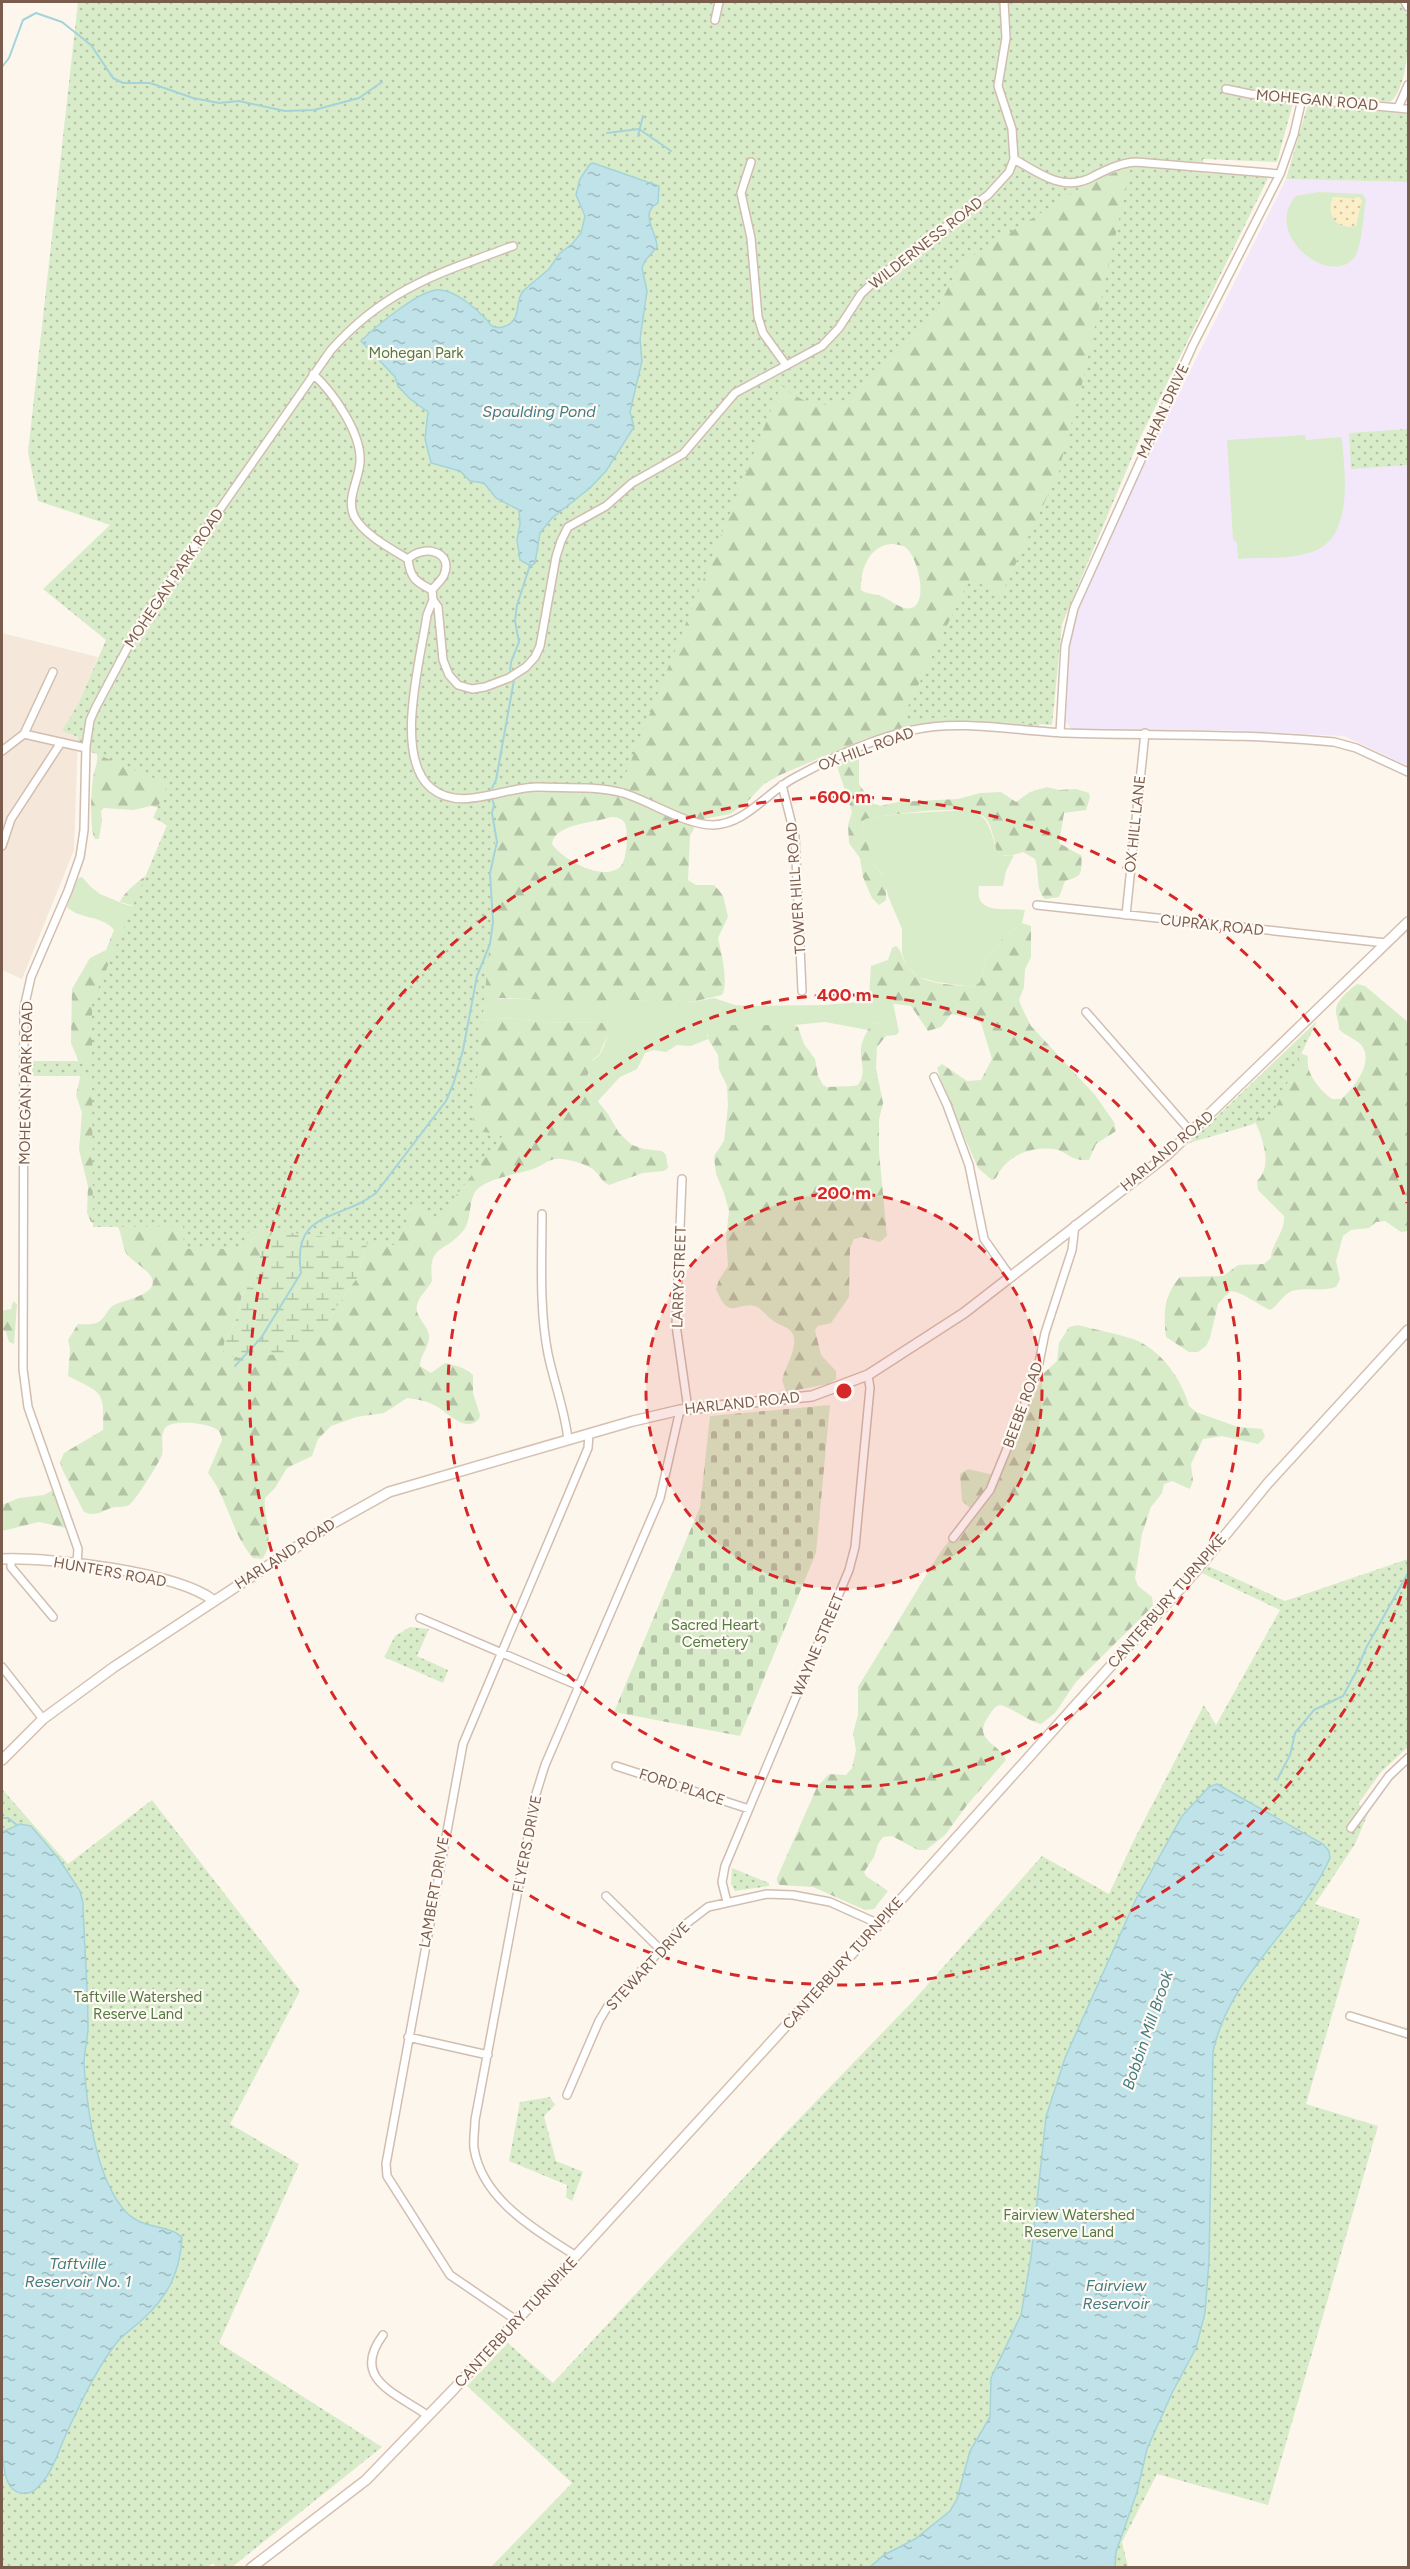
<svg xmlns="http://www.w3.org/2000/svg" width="1410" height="2569" font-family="Figtree,sans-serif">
	<defs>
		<pattern id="forest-firs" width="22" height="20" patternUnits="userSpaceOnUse" patternTransform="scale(1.5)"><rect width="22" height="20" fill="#d8ecc9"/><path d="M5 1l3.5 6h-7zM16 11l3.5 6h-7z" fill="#b4c2a5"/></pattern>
		<pattern id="wetland-marsh" width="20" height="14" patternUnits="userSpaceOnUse" patternTransform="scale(1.5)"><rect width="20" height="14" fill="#d8ecc9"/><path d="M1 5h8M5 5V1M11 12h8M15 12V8" fill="none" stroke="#b4c2a5"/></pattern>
		<pattern id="sand-dots" width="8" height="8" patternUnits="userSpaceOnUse" patternTransform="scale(1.5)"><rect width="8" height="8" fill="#fcefc7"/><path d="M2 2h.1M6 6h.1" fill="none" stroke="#d1c5a4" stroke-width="1.8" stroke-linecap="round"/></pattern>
		<pattern id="cemetery-stones" width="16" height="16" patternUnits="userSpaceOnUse" patternTransform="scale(1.5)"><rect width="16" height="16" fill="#d8ecc9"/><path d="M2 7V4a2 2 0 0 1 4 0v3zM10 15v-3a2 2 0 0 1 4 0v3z" fill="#b4c2a5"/></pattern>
		<pattern id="park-dots" width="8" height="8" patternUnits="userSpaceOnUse" patternTransform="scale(1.5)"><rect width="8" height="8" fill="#d8ecc9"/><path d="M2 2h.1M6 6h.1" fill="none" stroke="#b4c2a5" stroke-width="1.8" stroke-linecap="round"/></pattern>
		<pattern id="water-ripples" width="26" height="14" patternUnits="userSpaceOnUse" patternTransform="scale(1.5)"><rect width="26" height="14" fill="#bfe3e8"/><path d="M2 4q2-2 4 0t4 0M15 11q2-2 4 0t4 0" fill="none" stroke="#a0bbbe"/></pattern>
	</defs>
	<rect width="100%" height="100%" fill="#fdf6ec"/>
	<path fill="#f5e8da" d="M2,633L98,657L78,704L63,731L78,737L74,850L22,979L2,970Z"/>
	<path fill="#f3e8fa" d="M1286,179L1408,182V766L1344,736L1218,730L1077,731L1070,728L1066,721L1070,639L1082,598L1157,437Z"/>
	<path fill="#d8ecc9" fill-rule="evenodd" d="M1319,192L1362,194L1366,199C1364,212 1362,248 1354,258C1328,288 1262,233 1296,196ZM1333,197L1353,199L1357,197L1362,201L1359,206L1356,226L1348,227L1337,223Z
		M1305,435L1306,440L1340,437L1342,439C1345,473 1354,538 1312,552C1290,560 1261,557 1238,559L1237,543L1233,539L1227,440Z
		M969,810C991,817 990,831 997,852L1005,856L1014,855L1006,871L1003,886H979C974,916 1005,907 1025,910L1022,923L1001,940L997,948L987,957L980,982L973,987L936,982L919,977L906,966L902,953V929L888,896L883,875L874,865L867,849L862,827L865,819C900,812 934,812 969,810Z
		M82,877L91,887L100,894L124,904L501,999L641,1000L687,1003L714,998L735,1005L749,1006L823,1005L872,1001L893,1003L899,1032L896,1035L886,1036L881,1024L873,1022L868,1030L825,1022L794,1025H714L707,1035L708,1039L691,1046L677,1045L666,1052L653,1050L645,1053L637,1069L620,1077L597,1102C588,1089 583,1076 591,1062C593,1059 597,1058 599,1056C605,1047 608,1034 610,1023L537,1022L515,1018L475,1020L123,930H114C103,915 80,920 67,907L78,878Z"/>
	<path fill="url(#forest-firs)" fill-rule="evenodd" d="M1131,166L1039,726L946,721L901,728L864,739L780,775L764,784L745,804L730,814L698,820L690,836L688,880L696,885H714L723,895L728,917L718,938C721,951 729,984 722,995L683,1004L641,1000L577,1001L473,997L120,902C124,891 145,876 155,870L171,811L151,806L133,810L104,808L101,811L102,820L99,839H95C89,829 91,785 94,773C97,762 99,758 95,746L847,330L1092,181ZM891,544C895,544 902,545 905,547C919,556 932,614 904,608C897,606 890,600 883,597C875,593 867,595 861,590C860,570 869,546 891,544ZM611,817C616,817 621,818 624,822C629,827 627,860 621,866C604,883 563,860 552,844C555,823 595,823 611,817Z
		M856,756L859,759V784L872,803L880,806L898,802L958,799L980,793L1001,792L1016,802L1030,792L1047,787L1059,790L1076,789L1089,793L1090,797L1086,810L1064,813L1059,843L1082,856C1080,874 1085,875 1065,881L1059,897L1045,899C1035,890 1040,872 1035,859L1023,852C1014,855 1005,858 997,852C994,842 992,823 984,817C968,802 888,815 865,819L862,827L874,865L886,879V900L879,905L872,898L863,877L860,858L849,843L848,825L852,812L837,766L840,762Z
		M1022,923L1031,926V957L1025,969L1024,987L1019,1000L1022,1008L1031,1026L1095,1095L1114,1122L1116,1131L1096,1144L1089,1160C1069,1161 1067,1151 1054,1149C1030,1146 1006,1156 996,1178L992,1180L978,1168L944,1090L937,1068L942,1064L967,1081L981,1080L992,1059L981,1023L971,1018L951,1014L941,1027L928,1031L911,1006L872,1001L869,997L871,966L888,960L892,948L896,946C903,952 902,960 907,966C921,986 952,984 973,987L980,982L987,957L997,948L1001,940Z
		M114,930H123L300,1216L273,1233L263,1243L256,1274L242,1296L235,1322L224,1343L229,1356L243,1358L266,1354L321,1327L331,1317L339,1303L357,1278L375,1219L475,1020L515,1018L537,1022L610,1023L612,1025L599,1055L592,1060L587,1077L588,1089L608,1114L619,1133L632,1145L644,1149L662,1151L666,1155L668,1168L664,1171L643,1173L609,1185C601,1181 602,1178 596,1172C590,1165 572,1160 562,1159C550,1157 544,1165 533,1169C519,1174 483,1179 475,1192C468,1204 472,1220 463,1231C444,1254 428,1243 432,1281C428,1289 419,1296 417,1305C414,1316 427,1324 429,1335C430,1347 420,1354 420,1366L431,1373L445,1363C456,1366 465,1367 473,1375V1393L480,1415L479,1419C466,1434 447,1412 436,1406C427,1401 417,1399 407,1398L384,1413L356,1417L331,1426L318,1439L312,1456L287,1468L275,1488L265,1498C263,1516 276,1543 262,1559L253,1558C231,1533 228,1498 208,1473L222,1440C221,1437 221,1434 219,1431C212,1423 173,1419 166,1427C159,1435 164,1446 162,1455C160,1461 134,1503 129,1505C124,1508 116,1506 111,1508C105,1510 99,1514 93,1514C90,1514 87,1513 84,1512L63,1471L60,1462L64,1453L103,1430C104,1390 103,1394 68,1376L70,1349L68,1340L78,1324C83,1324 91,1325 96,1323C106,1320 106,1308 116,1304C129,1299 171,1291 144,1269C139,1264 130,1259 126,1253C122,1245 122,1235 118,1227L91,1222L87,1213L88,1186L79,1150L82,1113L76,1095L82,1069L71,1043L72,989L90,958L106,950Z
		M1357,984L1365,986L1408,1022V1231L1401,1232L1385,1221L1376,1222L1369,1228L1351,1230L1343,1236L1336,1261L1340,1279L1336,1287C1321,1292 1307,1287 1292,1291C1282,1295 1279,1305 1270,1310C1257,1304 1243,1292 1230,1291L1218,1304L1210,1338L1206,1346L1198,1352H1189L1166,1337C1163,1314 1164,1295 1180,1277L1223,1276L1238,1265L1264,1264L1271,1258C1272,1242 1285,1233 1284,1216L1258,1190L1257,1181C1274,1166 1262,1134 1252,1116L1300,1053L1308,1056C1305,1073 1319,1089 1332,1099H1341C1353,1089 1374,1063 1362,1046C1357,1039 1345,1036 1339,1029C1339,1022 1336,1017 1336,1010C1336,1001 1349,990 1357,984Z
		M873,1022L881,1024L886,1036L877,1047L876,1068L883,1103L879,1120V1152L887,1236L880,1242L862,1237L854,1239L850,1248L849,1297L831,1323L818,1326L815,1330L821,1355L836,1371V1379L828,1384L786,1392L782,1380C785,1368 793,1356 794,1344C796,1326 781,1328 771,1319C766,1316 762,1309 757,1307C738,1299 730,1324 716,1289L719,1280L728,1266L726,1238L729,1211L724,1193L716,1174L714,1156L724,1141L728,1106L727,1086L719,1069L718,1055L708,1039L707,1030L714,1025H794L798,1027L804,1044L815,1059L818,1076L823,1085L827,1087L853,1086L858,1085C867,1072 860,1062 861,1048C862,1040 868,1029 873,1022Z
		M13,1301L17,1304L14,1344L9,1342L6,1332L2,1329V1311L11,1309Z
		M1078,1325C1096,1330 1115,1333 1133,1339C1161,1349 1182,1380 1189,1406L1196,1412L1238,1427L1262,1429L1265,1437L1258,1444L1222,1436L1203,1439L1191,1464L1193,1481L1190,1489L1172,1481L1164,1484L1162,1493L1151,1507L1142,1534L1135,1578L1138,1586L1152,1597L1153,1606L1076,1682L1055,1713L1041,1724C1027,1721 1016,1710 1001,1705C993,1706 993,1711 988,1717C972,1740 999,1743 1006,1760L967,1805L945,1835L926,1850H918L892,1836L883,1837L878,1844L874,1857L864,1872L866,1876L888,1891L874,1909L865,1910L813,1887L780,1885L777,1882V1878L817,1787L829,1774L846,1775L852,1768L856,1750L853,1733L858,1715V1687L941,1551L969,1516V1507L962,1501L960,1474L968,1469L994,1475L1002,1472L1044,1373L1057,1361L1059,1343L1069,1327Z
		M51,1491L54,1492L66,1528L39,1522L2,1531V1505L19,1498L44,1495Z"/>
	<path fill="url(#wetland-marsh)" d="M300,1216L375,1219L357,1278L339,1303L331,1317L304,1349L296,1352L243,1358L229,1356L223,1352L224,1343L235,1322L242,1296L256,1274L263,1243L273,1233Z"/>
	<path fill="url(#sand-dots)" d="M1333,197L1353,199L1359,197L1362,200L1356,226C1337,230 1325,215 1333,197Z"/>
	<path fill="url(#cemetery-stones)" d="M830,1405L816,1553L740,1736L614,1712L700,1507L710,1416Z"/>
	<path fill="url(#park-dots)" d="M78,2H1399C1402,6 1407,12 1408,18C1410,37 1407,91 1390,102L1253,89L1251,99L1293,103L1277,162L1203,159L1204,173L1269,176L1140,438L1062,624L1052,725L942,717L901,721L970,578L1001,595L1063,463L1061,462L1082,384L1131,166L1092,181L961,263L937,309L907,345L846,401C823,410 797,401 781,385L617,796L596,793L528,790L497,799L490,940L472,1130L503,1135L437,1220L415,1205L394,1245L251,1228L239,1249H184L183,1226L93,1227L92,1076H32V1061H92V1003L167,825L153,818L168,784L77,746L78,737L62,731L78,704L106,640L43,589L110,525L38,501L28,452Z
		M1308,104L1408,114V182L1286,179Z
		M1408,429V465L1351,469L1349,433Z
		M1317,1021L1267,1125L1258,1116L1254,1124L1189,1143Z
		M1408,1559V1747L1381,1772L1358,1804L1369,1811L1355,1844L1315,1904L1360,1919L1306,2104L1378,2126L1268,2505L1157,2474L1122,2542L1128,2567H491L572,2483L467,2386L508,2343L553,2383L774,2145L914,2000L1042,1856L1109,1894L1134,1840L1204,1705L1216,1725L1280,1610L1202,1573L1208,1566L1285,1601Z
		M410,1627L429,1629L417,1656L448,1670L443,1683L384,1657L395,1636Z
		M2,1789L68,1864L152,1800L300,1991L230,2124L299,2164L219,2343L382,2447L232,2567H215L214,2563L205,2568L2,2567Z
		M732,1868L769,1883V1886L735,1891L731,1884Z
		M550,2097L555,2105L544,2116L556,2161L583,2172L572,2201L566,2197L567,2185L509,2161L520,2102Z"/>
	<path fill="url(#water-ripples)" stroke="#a5d3da" stroke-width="1.5" d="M593,163L659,186L658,203C638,213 658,234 657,247L645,261L642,268L647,291L640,339L642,361L630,412L634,427L606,471L590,488L552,518L540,533L535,563L531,566L520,560L517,540L520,524L519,510L496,498L484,483L470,481L460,471L431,463L425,439L428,412L409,398L398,386L395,377L361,341C374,328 422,287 441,290C457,292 476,308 487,320C489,322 489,324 492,326C498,329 505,327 510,324C521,315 515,301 523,291L549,269L560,253L572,244L581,233L585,216L576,195L580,179L590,164Z
		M1217,1784L1323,1844L1329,1851L1330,1858C1299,1928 1229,1975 1213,2052L1209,2261L1205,2313L1196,2348L1172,2393L1147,2449L1137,2492L1116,2552L1115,2567H870L884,2555L915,2539L950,2511L957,2499L970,2451L990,2417L991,2378L1021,2315L1031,2257L1046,2117L1065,2058L1136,1899L1182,1816L1209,1787Z
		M20,1824L31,1826L59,1859L80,1891L83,1903C84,1944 88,1986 88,2027C88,2039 84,2051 84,2064C87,2108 95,2178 126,2212C144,2231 171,2224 182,2238C180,2271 169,2295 144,2318C136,2326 125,2333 117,2342C97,2368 82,2400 68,2430C59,2448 54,2471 39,2486C29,2498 12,2495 7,2480C0,2460 3,2433 2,2412V1832Z"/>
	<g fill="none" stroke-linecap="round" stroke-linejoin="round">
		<path stroke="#a5d3da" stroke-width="2" d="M663,2V5
			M2,67L9,58L23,20L36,13L62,22L91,45L113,78L123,83H150L193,98L219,103L239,101L285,111L314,110L359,98L382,82
			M607,133L639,129L671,151
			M638,136L643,116
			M510,672L511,662L519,642L515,621L517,605L530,565
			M492,788L496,780L514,680
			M235,1366L261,1338L301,1273C291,1209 342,1221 376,1193L446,1101L454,1082L463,1050L477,976L490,944L493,922L490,873L497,842L492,813L494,805L492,798
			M1277,1780L1290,1755L1295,1733L1314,1710L1343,1696L1356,1672L1366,1648L1408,1573
			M2,1818H8L17,1825"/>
		<g stroke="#d1beb0" stroke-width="10">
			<path id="street" d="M1405,2L1408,7
				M715,20L719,2
				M1226,89L1250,94L1408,109
				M1398,108L1408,85
				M1014,159C1037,172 1061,191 1088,179C1104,171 1118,163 1136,162L1280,174
				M751,162L741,193L751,238L758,317L763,333L786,365
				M313,374C333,392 362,434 360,462C359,480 346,498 354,516C363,534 391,549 408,559
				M408,559C423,544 454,551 444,575C441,581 436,585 432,590L433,600L438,607L443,660L449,675L458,685L472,689L485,687L509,678L526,667L535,657L540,646L556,557L561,541L568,527L606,506L632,483L683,454L735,393L822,346L839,328L861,294L881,275L988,195L1009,172L1014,159L1012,129L998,86L1006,38L1004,2
				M408,559C410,578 416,582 432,590
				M433,600L427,615C421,658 393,756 431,788C461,813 505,786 539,787C566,788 597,786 623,793C650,801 685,825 713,825C746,824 767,792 794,778C829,759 875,738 913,730C960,719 1017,731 1065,733C1154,736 1244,733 1334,742L1356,748L1408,772
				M1060,733L1065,646L1074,608L1193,345L1280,174L1294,134L1302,99
				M24,734L53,672
				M2,751L24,734L86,748
				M782,785L795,837L802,991
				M2,846L11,819L60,744
				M1037,905L1386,943
				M1126,915L1145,733
				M1086,1012L1192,1133
				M934,1077L947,1105L969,1165L984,1239L1010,1276
				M682,1179L676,1325L688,1409
				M542,1214C542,1261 539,1308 548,1354C554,1383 565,1410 568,1440
				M953,1538L990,1490L1006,1451L1037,1373L1045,1333L1072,1250L1075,1225
				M11,1558V1567L53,1617
				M77,1564L78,1549L28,1407L23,1369L24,1008L31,977L68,891L80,857L84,830L86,746L90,720L96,707L140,624L331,350C385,289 439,273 513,246
				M420,1618L579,1686
				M2,1667L43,1719
				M616,1766L749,1809
				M1351,1828L1389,1776L1408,1758
				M606,1896L661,1950
				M727,1902L722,1882L725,1866L849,1570L855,1547L870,1388L868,1375
				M1350,2016L1408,2034
				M408,2037L488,2055
				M567,2095L599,2021L608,2006L682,1927L708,1907L767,1894L793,1895L830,1902L879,1924
				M576,2256C536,2230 482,2200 474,2148C473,2139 475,2129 475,2120L536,1794L545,1765L660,1498L680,1410
				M516,2320L450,2275L387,2176L386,2164L463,1744L588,1448L589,1434
				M383,2335C350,2379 396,2393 427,2415"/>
		</g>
		<g stroke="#d6c0b0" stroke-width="12">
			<path id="secondary" d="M2,1559C50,1557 176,1572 213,1600
				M2,1760L43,1719L114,1667L330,1525L389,1492L633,1421L680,1410L812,1396L868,1375L964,1313L1166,1156L1408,922
				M251,2568L366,2480L454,2389L879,1924L1195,1572L1268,1483L1408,1330"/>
		</g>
		<use href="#street" stroke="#fff" stroke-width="7"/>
		<use href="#secondary" stroke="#fff" stroke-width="9"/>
	</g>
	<circle cx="844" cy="1391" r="198" fill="#d62828" fill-opacity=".12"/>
	<g fill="none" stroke="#d62828" stroke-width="3" stroke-dasharray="10 8">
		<circle cx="844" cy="1391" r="198"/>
		<circle cx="844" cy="1391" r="396"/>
		<path d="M1407 1579A594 594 0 1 1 1407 1203"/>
	</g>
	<g text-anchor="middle" stroke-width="4.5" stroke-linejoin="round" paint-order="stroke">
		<g font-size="15" fill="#7a5c4d" stroke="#fffaf3">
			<text transform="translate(1317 100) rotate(5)" y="5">MOHEGAN ROAD</text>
			<text transform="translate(926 243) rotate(-38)" y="5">WILDERNESS ROAD</text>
			<text transform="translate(1163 411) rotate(-65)" y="5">MAHAN DRIVE</text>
			<text transform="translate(174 578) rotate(-56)" y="5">MOHEGAN PARK ROAD</text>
			<text transform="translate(866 749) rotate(-20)" y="5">OX HILL ROAD</text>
			<text transform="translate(1135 824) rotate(-84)" y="5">OX HILL LANE</text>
			<text transform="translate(796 888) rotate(-94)" y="5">TOWER HILL ROAD</text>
			<text transform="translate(1212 925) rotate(6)" y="5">CUPRAK ROAD</text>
			<text transform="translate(26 1083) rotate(-89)" y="5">MOHEGAN PARK ROAD</text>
			<text transform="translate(1167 1151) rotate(-40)" y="5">HARLAND ROAD</text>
			<text transform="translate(679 1277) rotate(-88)" y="5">LARRY STREET</text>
			<text transform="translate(742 1403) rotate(-6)" y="5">HARLAND ROAD</text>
			<text transform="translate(1023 1405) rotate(-70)" y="5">BEEBE ROAD</text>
			<text transform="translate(285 1554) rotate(-33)" y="5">HARLAND ROAD</text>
			<text transform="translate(110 1572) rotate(10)" y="5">HUNTERS ROAD</text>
			<text transform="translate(1167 1601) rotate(-49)" y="5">CANTERBURY TURNPIKE</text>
			<text transform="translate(818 1645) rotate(-67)" y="5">WAYNE STREET</text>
			<text transform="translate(682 1787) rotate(18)" y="5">FORD PLACE</text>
			<text transform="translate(527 1844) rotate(-79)" y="5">FLYERS DRIVE</text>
			<text transform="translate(434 1892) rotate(-80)" y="5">LAMBERT DRIVE</text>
			<text transform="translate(843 1963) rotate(-48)" y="5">CANTERBURY TURNPIKE</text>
			<text transform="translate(648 1966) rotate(-47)" y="5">STEWART DRIVE</text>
			<text transform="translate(516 2322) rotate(-47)" y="5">CANTERBURY TURNPIKE</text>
		</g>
		<g font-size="15" fill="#537a41" stroke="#fffaf3">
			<text x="416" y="358">Mohegan Park</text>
			<text x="715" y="1630">Sacred Heart<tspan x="715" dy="17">Cemetery</tspan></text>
			<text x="138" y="2002">Taftville Watershed<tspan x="138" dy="17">Reserve Land</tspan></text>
			<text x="1069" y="2220">Fairview Watershed<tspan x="1069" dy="17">Reserve Land</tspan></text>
		</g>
		<g font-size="16" font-style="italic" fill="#437c86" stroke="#fffaf3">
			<text x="539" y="417">Spaulding Pond</text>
			<text transform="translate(1147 2030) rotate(-71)" y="6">Bobbin Mill Brook</text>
			<text x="78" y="2269">Taftville<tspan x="78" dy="18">Reservoir No. 1</tspan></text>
			<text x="1116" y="2291">Fairview<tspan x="1116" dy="18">Reservoir</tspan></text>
		</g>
	</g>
	<circle cx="844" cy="1391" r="9" fill="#d62828" stroke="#fffaf3" stroke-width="3"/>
	<g font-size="18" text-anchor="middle" font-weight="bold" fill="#d62828" stroke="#fffaf3" stroke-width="4.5" stroke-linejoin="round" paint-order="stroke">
		<text x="844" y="803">600 m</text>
		<text x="844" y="1001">400 m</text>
		<text x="844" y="1199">200 m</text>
	</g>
	<rect width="1410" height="2569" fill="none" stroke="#7a5c4d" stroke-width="6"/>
</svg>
